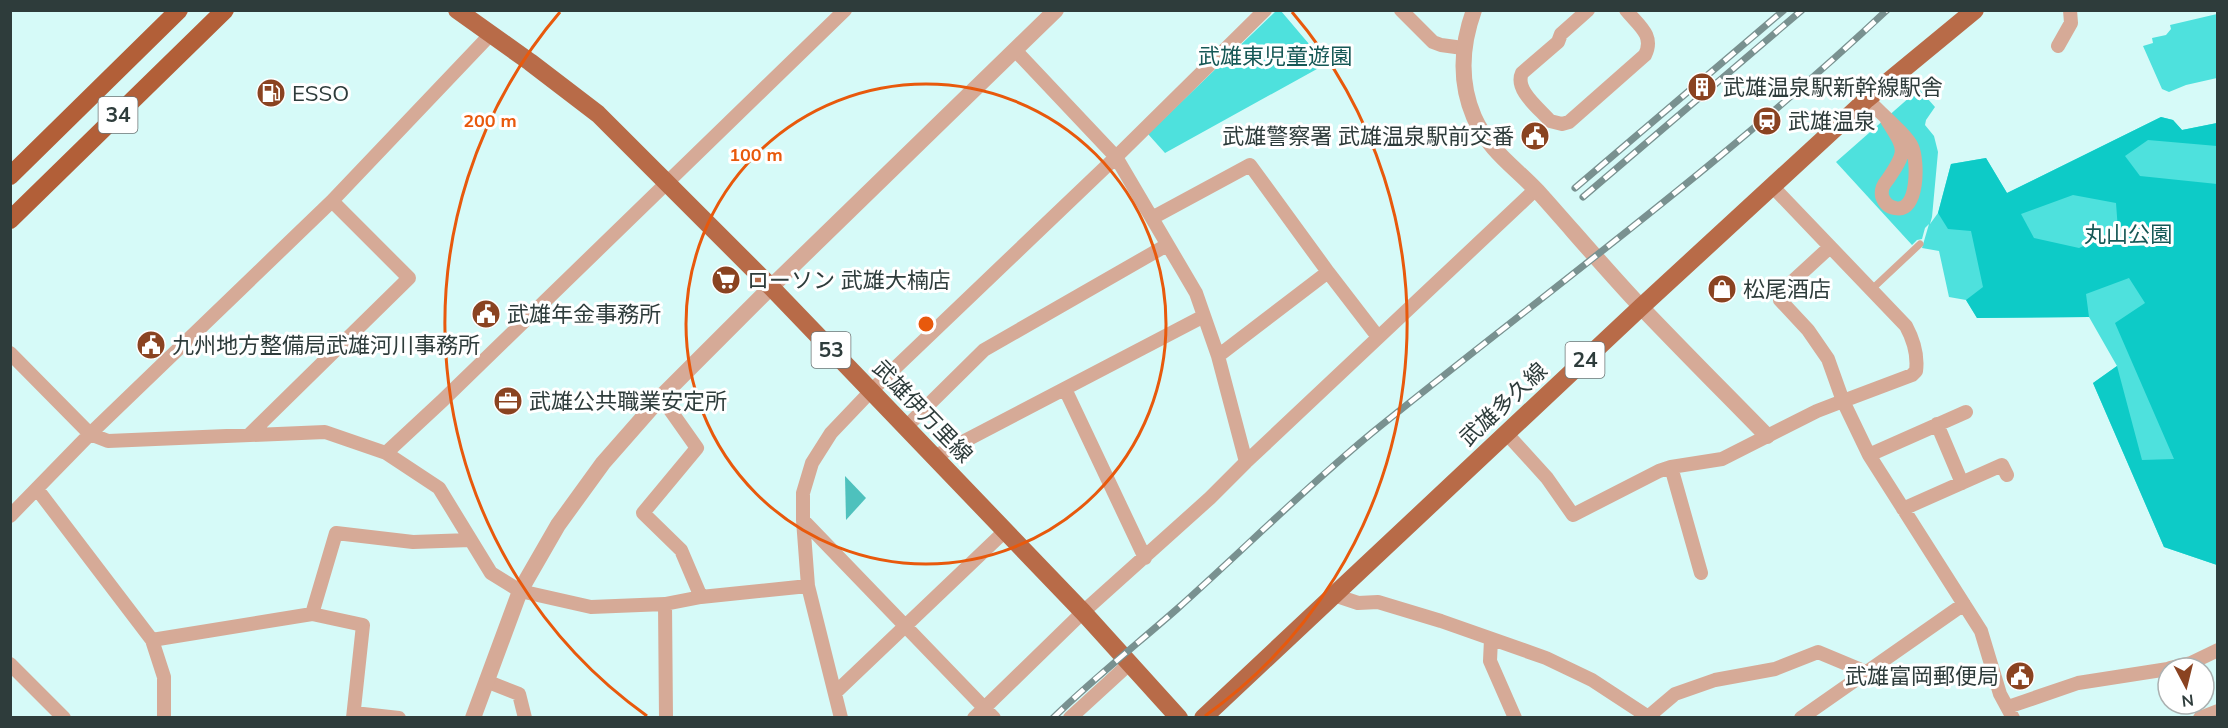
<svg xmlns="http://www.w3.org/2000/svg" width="2228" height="728" font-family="Mulish,'Noto Sans JP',sans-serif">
	<rect width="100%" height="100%" fill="#d6faf8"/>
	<path fill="#4ee1dd" d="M1276,11H1281L1326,64L1165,153L1148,134Z
		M2217,14V78L2186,85L2169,92L2162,89L2143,46L2153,43L2152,38L2166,35L2171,29L2170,25Z
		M1919,89L1935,107L1926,120L1925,125L1934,136L1938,152L1932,217L1930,224L1938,213L1951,164L1986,158L2007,193L2161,117L2173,120L2182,130L2217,123V565L2164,547L2093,383L2117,366L2089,317L1977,318L1966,300L1949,297L1939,251L1922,248L1929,224L1925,228L1922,239L1917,240L1912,245L1836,162Z"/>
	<path fill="#0dcbc7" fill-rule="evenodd" d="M2161,117L2173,120L2182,130L2217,123V146L2148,140L2125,156L2140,176L2217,184V565L2164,547L2093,383L2117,366L2142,460L2174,459L2115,323L2145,303L2129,278L2086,294L2089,317L1977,318L1966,300L1983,287L1971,231L1948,229L1938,213L1951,164L1986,158L2007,193ZM2073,195L2116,203L2118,230L2079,248L2034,238L2021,214Z"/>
	<path fill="#4ec1bd" d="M845,476L866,498L846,520Z"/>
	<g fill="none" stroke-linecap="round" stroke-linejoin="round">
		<path stroke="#d6aa97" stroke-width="7" d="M1871,290L1920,244"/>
		<path stroke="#d6aa97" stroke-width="14" d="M1401,10L1433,42L1441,45L1463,48
			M1588,10L1561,34L1558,42L1522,73C1514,90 1540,109 1550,121L1562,124L1569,122L1645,55C1655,35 1638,25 1626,10
			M2058,46L2071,23L2070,10
			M1015,50L1116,157L1196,293L1218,356L1246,462
			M1867,99C1877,110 1908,136 1912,147C1918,160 1919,214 1895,208C1888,207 1884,202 1882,196C1881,189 1883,185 1888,179C1908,150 1905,149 1887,120
			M1773,187L1906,326C1913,339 1918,356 1916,371L1912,375L1843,401L1828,359L1808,330L1780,300L1782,291L1830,247
			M1152,218L1250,165L1328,272L1378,337
			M10,353L90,434L108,441L325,432L386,453L439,488L491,573L520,591L591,607L665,604L701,597L681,550L643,513L697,448L661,397
			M1218,356L1328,272
			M1065,389L1145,558
			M1937,424L1962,483
			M906,427L984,350L1167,245
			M250,434L409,278L332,201
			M1507,434L1547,478L1573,515L1659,471L1671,467L1722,459L1817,411L1843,401L1869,455L1981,631L2000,694L2013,718
			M386,453L442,401L845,10
			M1869,455L1966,412
			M934,457L1204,316
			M1671,467L1701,573
			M37,489L152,640L164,677V718
			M1903,509L2002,465L2007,475
			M10,516L90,434L332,201L490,35
			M808,586L841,718
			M1334,595L1358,603L1378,602L1441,621L1546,658L1592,680L1650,718
			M701,597L808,586L803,520
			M665,604L666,718
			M312,614L336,533L413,542L470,540
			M1491,639L1490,661L1515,718
			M152,640L312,614L363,625L353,718
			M10,664L64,718
			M2170,668L2191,663L2218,650
			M486,681L519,694L525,718
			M836,692L1005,531
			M2008,707L2078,683L2168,669
			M354,713L399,718
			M1649,716L1675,694L1715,680L1775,669L1818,652L1866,672
			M974,718L1083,612L1210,498L1246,462L1536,189
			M994,718L803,520V493L812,463L831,433L871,391L1116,157L1265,10
			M1070,718L1129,664
			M1801,718L1964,604
			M2200,718L2218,711"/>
		<path stroke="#d6aa97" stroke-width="16" d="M1474,10C1461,46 1459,82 1474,117C1490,153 1517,168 1542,196C1575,233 1608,272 1642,308C1683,351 1725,393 1767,436
			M473,718L520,591L558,525L603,463L661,397L771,287L1056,10"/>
		<path stroke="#b86b48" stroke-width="18" d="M457,10L530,62L598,114L771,287L871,391L1083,612L1179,718
			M1203,718L1641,307L1867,99L1975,10"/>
		<path stroke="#b25f38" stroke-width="18" d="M10,176L179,10
			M10,220L225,10"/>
		<g stroke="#799190" stroke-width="7">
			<path id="rail" d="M1575,188L1784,10
				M1583,197L1802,10
				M1053,718C1093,679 1136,645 1177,609C1243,550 1305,488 1373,432C1545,293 1725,162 1887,10"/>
		</g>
		<use href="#rail" stroke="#fff" stroke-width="4.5" stroke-dasharray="14" stroke-linecap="butt"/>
	</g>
	<g fill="none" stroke="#e8590c" stroke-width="3">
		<circle cx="926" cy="324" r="240"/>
		<path d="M647 716A481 481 0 0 1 560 12M1292 12A481 481 0 0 1 1205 716"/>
	</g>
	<defs>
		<g id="building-disc" transform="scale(1.5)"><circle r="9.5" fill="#8a4321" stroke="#fff"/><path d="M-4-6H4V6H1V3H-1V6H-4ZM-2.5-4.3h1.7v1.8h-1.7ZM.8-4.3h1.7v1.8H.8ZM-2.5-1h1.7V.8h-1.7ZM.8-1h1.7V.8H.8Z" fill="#fff"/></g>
		<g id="fuel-disc" transform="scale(1.5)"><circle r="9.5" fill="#8a4321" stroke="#fff"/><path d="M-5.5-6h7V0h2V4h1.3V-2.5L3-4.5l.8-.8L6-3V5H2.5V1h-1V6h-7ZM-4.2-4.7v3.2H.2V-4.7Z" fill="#fff"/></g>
		<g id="station-disc" transform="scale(1.5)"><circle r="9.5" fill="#8a4321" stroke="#fff"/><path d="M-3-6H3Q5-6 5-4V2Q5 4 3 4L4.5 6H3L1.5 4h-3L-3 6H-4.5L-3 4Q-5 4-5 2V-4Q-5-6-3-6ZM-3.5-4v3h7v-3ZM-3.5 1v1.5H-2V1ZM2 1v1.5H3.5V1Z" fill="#fff"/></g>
		<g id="civic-disc" transform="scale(1.5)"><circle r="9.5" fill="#8a4321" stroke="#fff"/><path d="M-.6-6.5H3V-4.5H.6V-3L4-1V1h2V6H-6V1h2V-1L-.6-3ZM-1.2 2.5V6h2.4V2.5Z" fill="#fff"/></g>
		<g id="supermarket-disc" transform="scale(1.5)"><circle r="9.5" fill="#8a4321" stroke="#fff"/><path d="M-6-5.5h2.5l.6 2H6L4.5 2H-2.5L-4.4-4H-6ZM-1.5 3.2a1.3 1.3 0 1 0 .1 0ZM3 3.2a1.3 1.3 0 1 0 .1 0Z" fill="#fff"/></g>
		<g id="shop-disc" transform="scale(1.5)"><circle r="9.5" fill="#8a4321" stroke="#fff"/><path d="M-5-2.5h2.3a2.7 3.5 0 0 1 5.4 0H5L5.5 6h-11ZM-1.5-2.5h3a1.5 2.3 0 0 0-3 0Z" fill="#fff"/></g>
		<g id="office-disc" transform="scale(1.5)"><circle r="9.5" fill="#8a4321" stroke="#fff"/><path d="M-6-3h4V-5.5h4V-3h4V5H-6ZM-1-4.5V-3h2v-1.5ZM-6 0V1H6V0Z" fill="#fff"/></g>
	</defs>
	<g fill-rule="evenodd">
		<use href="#building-disc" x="1702" y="87"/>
		<use href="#fuel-disc" x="271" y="93"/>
		<use href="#station-disc" x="1767" y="121"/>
		<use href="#civic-disc" x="1535" y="136"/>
		<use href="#supermarket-disc" x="726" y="280"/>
		<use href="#shop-disc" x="1722" y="289"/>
		<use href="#civic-disc" x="486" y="314"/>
		<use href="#civic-disc" x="151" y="345"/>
		<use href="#office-disc" x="508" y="401"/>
		<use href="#civic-disc" x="2020" y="676"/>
	</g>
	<g text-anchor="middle" stroke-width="6" stroke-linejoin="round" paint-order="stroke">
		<g fill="#fff" stroke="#6d7676" stroke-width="1.5">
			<rect x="98.5" y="97" width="39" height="36" rx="4.5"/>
			<rect x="811.5" y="332" width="39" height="36" rx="4.5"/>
			<rect x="1565.5" y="342" width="39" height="36" rx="4.5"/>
		</g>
		<g font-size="21" font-weight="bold" fill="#2e3c3b">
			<text x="118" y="122">34</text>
			<text x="831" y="357">53</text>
			<text x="1585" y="367">24</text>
		</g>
		<g font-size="22" fill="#165856" stroke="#fff">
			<text x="1275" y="64">武雄東児童遊園</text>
			<text x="2128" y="242">丸山公園</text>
		</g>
		<g font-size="22" fill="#2e3c3b" stroke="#fff" text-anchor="start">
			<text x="1723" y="95">武雄温泉駅新幹線駅舎</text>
			<text x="292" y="101">ESSO</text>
			<text x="1788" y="129">武雄温泉</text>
			<text x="1514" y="144" text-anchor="end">武雄警察署 武雄温泉駅前交番</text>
			<text x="747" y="288">ローソン 武雄大楠店</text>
			<text x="1743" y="297">松尾酒店</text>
			<text x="507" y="322">武雄年金事務所</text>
			<text x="172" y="353">九州地方整備局武雄河川事務所</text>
			<text x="529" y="409">武雄公共職業安定所</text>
			<text x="1999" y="684" text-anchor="end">武雄富岡郵便局</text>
		</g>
		<g font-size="22" fill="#2e3c3b" stroke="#fff">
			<text transform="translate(1503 404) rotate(-43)" y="8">武雄多久線</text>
			<text transform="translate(923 411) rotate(46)" y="8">武雄伊万里線</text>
		</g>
	</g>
	<circle cx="926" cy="324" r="9" fill="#e8590c" stroke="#fff" stroke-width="3"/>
	<g font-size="18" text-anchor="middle" font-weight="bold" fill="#e8590c" stroke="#fff" stroke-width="6" stroke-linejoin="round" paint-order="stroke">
		<text x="490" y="127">200 m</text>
		<text x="756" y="161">100 m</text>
	</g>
	<rect width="2228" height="728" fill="none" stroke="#2e3c3b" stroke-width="24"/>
	<g transform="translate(2186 686) rotate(173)"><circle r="28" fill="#ffffff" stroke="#abb1b1" stroke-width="1.5"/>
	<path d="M0-4.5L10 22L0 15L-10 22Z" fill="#8a4321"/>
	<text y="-9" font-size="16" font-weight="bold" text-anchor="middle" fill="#2e3c3b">N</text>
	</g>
</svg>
